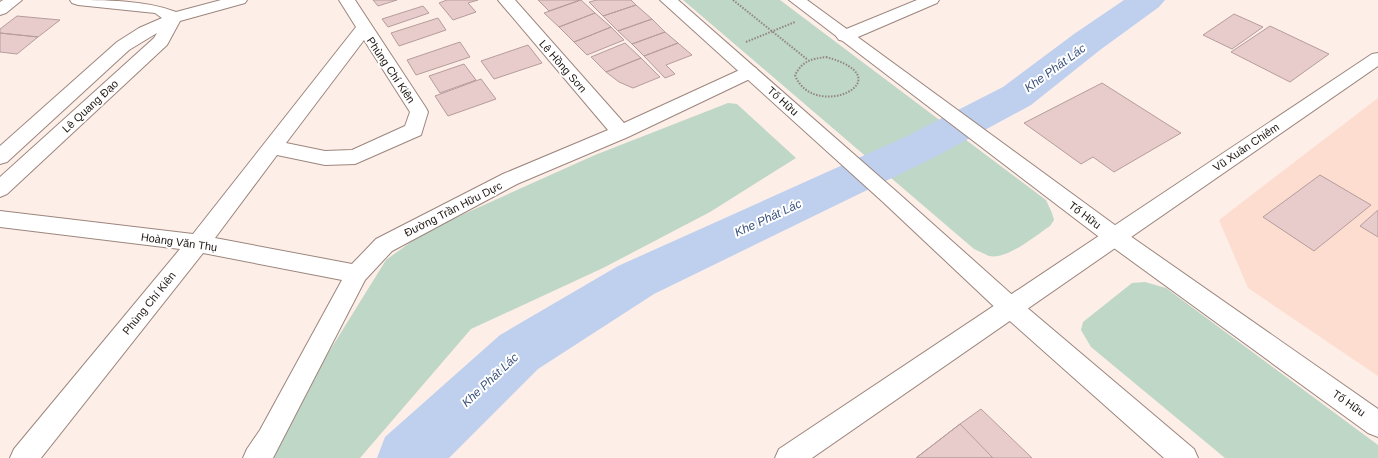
<svg xmlns="http://www.w3.org/2000/svg" width="1378" height="458" font-family="Helvetica,sans-serif">
	<rect width="100%" height="100%" fill="#fdeee8"/>
	<path fill="#fdddcf" d="M1378,98V376L1248,288L1219,220Z"/>
	<path fill="#bfd7c7" d="M683,0H780L1046,200L1052,213L1054,220L1050,226C1035,236 1007,260 989,256C984,254 979,251 974,249Z
		M728,103L737,104L796,158L710,212L603,268L471,329L360,458H263L386,260L426,231L595,155Z
		M1145,282L1166,288L1378,445V458H1225L1091,347L1081,330L1083,322L1132,283Z"/>
	<g fill="none" stroke-linecap="round" stroke-linejoin="round">
		<path fill="#bfd0ee" fill-rule="evenodd" d="M1124,0H1165L1159,7L1100,50L1031,105L935,157L654,294L538,369L449,458H377L385,437L500,335L618,266L905,137L1003,87L1074,34Z"/>
	</g>
	<path fill="#e7cccb" stroke="#b69c9c" d="M373,0H397L378,6Z
		M447,0H478L468,3L476,12L453,20L439,3Z
		M538,0H580L549,11Z
		M581,0L595,13L559,27L544,13Z
		M597,0H631L636,5L603,16L589,2Z
		M636,5L652,19L618,31L603,16Z
		M423,6L429,13L388,27L382,19Z
		M595,13L611,27L574,42L559,27Z
		M1234,14L1263,27L1232,49L1203,35Z
		M17,16L60,20L38,37L0,33V29Z
		M438,18L446,30L399,46L391,33Z
		M652,19L665,32L632,44L618,31Z
		M1270,26L1329,54L1290,82L1231,52Z
		M611,27L624,40L587,55L574,42Z
		M665,32L678,43L644,56L632,44Z
		M0,33L38,37L17,54L0,52Z
		M460,42L470,57L416,75L407,60Z
		M625,43L641,58L606,72L591,57Z
		M678,43L692,55L666,65L675,74L665,78L644,56Z
		M528,45L542,63L494,79L481,61Z
		M641,58L660,77L633,88L619,82L606,72Z
		M464,64L476,80L440,93L429,76Z
		M481,79L496,99L448,116L435,96Z
		M1102,83L1181,133L1114,172L1093,157L1081,164L1024,123Z
		M1320,175L1371,205L1314,251L1263,217Z
		M1378,210V237L1360,226Z
		M981,409L1032,458H916L960,424Z
		M960,424L993,458H916Z"/>
	<g fill="none" stroke-linecap="round" stroke-linejoin="round">
		<g stroke="#9c867d" stroke-width="2">
			<path id="minor" d="M3,0H22L6,13L0,15V2Z
				M70,0C104,0 146,0 176,12L221,0H247L245,3L180,21L167,45L7,194L0,197V177L154,38L157,33L129,50L7,162L0,164V146L117,42L139,28L162,18L155,13L78,5L72,3Z
				M339,0H355L426,108L428,112L421,135L355,164L325,165L277,155L215,238L352,264L376,239L503,174L608,130L498,0H515L624,123L744,68L750,66L756,68L759,72L756,76L628,137L517,184L392,251L365,280L273,458H243L247,449L260,430L342,280L203,253L41,458H10L14,449L180,249L0,227V211L193,234L356,27ZM364,40L410,112L405,126L352,150L325,151L286,143Z
				M917,0H939L937,3L851,40L845,41L839,40L836,36L839,32Z
				M1378,53V66L812,458H775L779,449L1372,54Z"/>
		</g>
		<g stroke="#9c867d" stroke-width="2">
			<path id="secondary" d="M660,0H678L897,192L1018,300L1194,449L1198,458H1164L1002,314L883,202Z
				M789,0H807L1123,231L1378,409V437L1368,433L1107,243Z"/>
		</g>
		<path stroke="#928681" stroke-width="2" stroke-dasharray="1.5 1.5" stroke-linecap="butt" d="M733,0L808,60
			M746,42L795,22
			M826,57C907,79 813,123 795,75C803,61 810,59 826,57Z"/>
		<use href="#minor" fill="#fff" fill-rule="evenodd"/>
		<use href="#secondary" fill="#fff" fill-rule="evenodd"/>
	</g>
	<g text-anchor="middle" stroke-width="4" stroke-linejoin="round" paint-order="stroke">
		<g font-size="11" fill="#1f1713" stroke="#fff">
			<text transform="translate(563 66) rotate(49)" y="4">Lê Hồng Sơn</text>
			<text transform="translate(391 70) rotate(56)" y="4">Phùng Chí Kiên</text>
			<text transform="translate(783 101) rotate(42)" y="4">Tố Hữu</text>
			<text transform="translate(90 106) rotate(-43)" y="4">Lê Quang Đạo</text>
			<text transform="translate(1246 147) rotate(-34)" y="4">Vũ Xuân Chiêm</text>
			<text transform="translate(453 209) rotate(-27)" y="4">Đường Trần Hữu Dực</text>
			<text transform="translate(1085 215) rotate(37)" y="4">Tố Hữu</text>
			<text transform="translate(179 242) rotate(8)" y="4">Hoàng Văn Thụ</text>
			<text transform="translate(149 303) rotate(-51)" y="4">Phùng Chí Kiên</text>
			<text transform="translate(1349 403) rotate(35)" y="4">Tố Hữu</text>
		</g>
		<g font-size="12" font-style="italic" fill="#3c537d" stroke="#fff">
			<text transform="translate(1055 68) rotate(-36)" y="4">Khe Phát Lác</text>
			<text transform="translate(768 218) rotate(-25)" y="4">Khe Phát Lác</text>
			<text transform="translate(490 380) rotate(-43)" y="4">Khe Phát Lác</text>
		</g>
	</g>
</svg>
